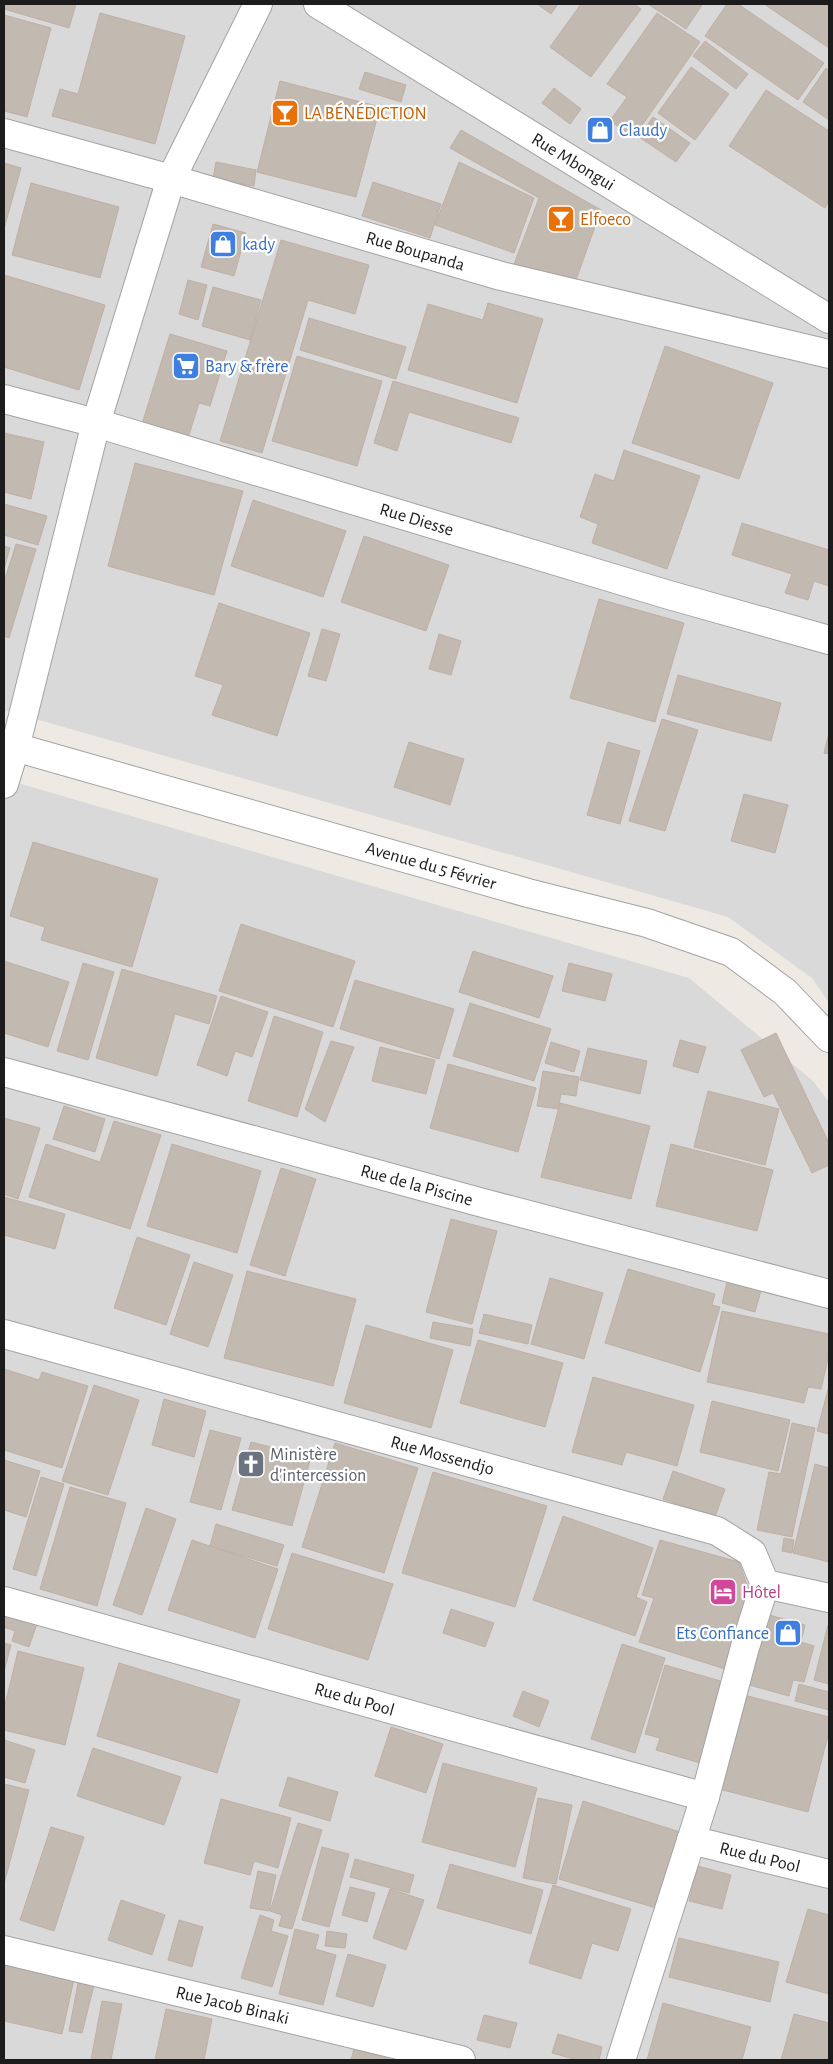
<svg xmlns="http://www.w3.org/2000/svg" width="833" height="2064" font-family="'Alegreya Sans',sans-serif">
	<rect width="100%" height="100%" fill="#eee9e2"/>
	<path fill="#dad9d9" d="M4,4H829V1003L812,978L728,917L4,710Z
		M4,779L689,978L813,1081L829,1102V2060H4Z"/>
	<path fill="#c2b9b1" stroke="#bfafa4" d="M4,4H76L69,28L4,9Z
		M537,4H558L551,14Z
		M581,4H634L641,9L591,77L550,47Z
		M648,4H700L702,5L686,29Z
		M727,4H738L824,63L798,100L705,36Z
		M764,4H829V48Z
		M100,13L185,36L155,144L52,116L60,89L78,94Z
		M657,13L700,42L634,137L610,121L627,97L607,84Z
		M4,15L51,28L27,117L4,111Z
		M705,41L748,74L736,89L693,56Z
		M691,67L729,94L695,140L658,113Z
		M826,68L829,71V120L803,102Z
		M365,72L406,85L401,102L359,89Z
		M280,81L380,107L356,197L257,172Z
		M554,88L581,109L570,124L542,103Z
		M766,90L829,131V201L825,208L729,146Z
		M653,117L690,143L676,162L639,137Z
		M461,130L601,210L576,280L514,264L539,198L450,148Z
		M216,162L256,170L254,186L213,179Z
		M459,162L534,198L514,253L435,225Z
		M4,163L21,168L4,229Z
		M373,182L441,204L430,238L362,216Z
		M31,183L119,207L100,278L12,255Z
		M213,224L246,233L234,276L201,267Z
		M281,240L369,265L355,314L308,300L262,453L220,441Z
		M4,275L105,305L79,390L4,367Z
		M188,280L207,285L198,320L179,314Z
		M213,287L261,300L250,340L202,326Z
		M488,303L543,319L517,403L408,370L428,304L483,320Z
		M309,318L406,347L396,379L300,350Z
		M170,334L227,351L210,406L199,403L188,438L142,424Z
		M665,346L773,383L739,479L632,443Z
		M297,356L382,381L357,466L272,441Z
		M393,381L519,418L511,443L409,412L397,451L374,443Z
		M4,433L44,442L31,499L4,492Z
		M624,450L700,476L667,569L592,543L598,524L580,517L595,474L614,481Z
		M135,463L243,491L214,595L108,566Z
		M253,500L346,531L323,597L231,566Z
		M4,504L47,516L38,545L4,535Z
		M742,523L829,550V586L814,581L808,600L785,593L792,574L732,555Z
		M364,536L449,565L426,631L341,602Z
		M16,544L36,549L9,638L4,636V582Z
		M4,546L10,548L4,569Z
		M599,599L684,623L655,722L570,698Z
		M219,603L310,633L277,736L212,715L223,685L195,676Z
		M322,629L340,634L326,681L308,676Z
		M439,634L461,641L451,675L429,669Z
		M678,675L781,703L771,741L667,714Z
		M662,719L698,730L665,831L629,821Z
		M829,733V754L824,753Z
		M409,742L464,759L450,805L394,787Z
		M608,742L640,751L620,824L587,815Z
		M744,794L788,805L775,853L731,841Z
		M33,842L158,879L132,967L41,940L45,927L10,916Z
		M241,924L355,961L333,1027L219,991Z
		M473,951L553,976L539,1018L459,992Z
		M4,961L69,982L48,1047L4,1033Z
		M83,963L114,972L88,1060L57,1051Z
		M569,963L612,974L605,1001L562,991Z
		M122,969L217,996L209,1024L175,1014L157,1076L96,1058Z
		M355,980L454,1009L439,1059L340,1029Z
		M221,996L268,1012L252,1057L235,1051L227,1076L197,1065Z
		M470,1003L551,1029L534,1081L453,1056Z
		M274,1016L323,1032L297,1117L248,1101Z
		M776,1033L829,1143V1165L812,1173L773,1093L764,1097L741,1050Z
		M680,1040L706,1047L698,1073L673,1066Z
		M331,1041L354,1047L325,1122L305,1109Z
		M551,1042L580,1051L574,1072L545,1063Z
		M380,1047L435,1060L426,1094L372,1081Z
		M588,1048L647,1061L640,1094L580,1080Z
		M448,1064L536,1088L518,1152L430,1128Z
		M543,1071L579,1077L576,1096L561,1094L558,1109L537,1106Z
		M708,1091L779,1109L765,1165L694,1147Z
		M560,1103L650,1126L631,1199L541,1177Z
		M64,1106L105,1119L95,1152L53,1139Z
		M4,1118L40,1128L18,1199L4,1194Z
		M114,1121L161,1135L130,1229L29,1197L46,1144L100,1162Z
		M172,1144L261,1171L237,1253L147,1226Z
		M671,1144L773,1170L757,1231L656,1206Z
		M281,1168L316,1179L285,1276L250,1265Z
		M4,1197L65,1214L55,1249L4,1235Z
		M451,1219L497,1231L472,1324L426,1312Z
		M137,1237L190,1255L166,1325L114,1308Z
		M194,1262L233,1275L208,1347L170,1334Z
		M628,1269L715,1294L712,1305L720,1307L700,1372L605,1343Z
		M247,1271L356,1299L333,1386L224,1358Z
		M550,1278L603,1293L584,1359L531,1344Z
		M728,1278L762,1287L755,1312L722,1303Z
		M722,1311L829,1334V1354L821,1389L808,1387L804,1403L707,1382Z
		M484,1314L532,1325L528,1344L479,1333Z
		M433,1322L473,1329L470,1346L430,1338Z
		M366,1325L453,1350L431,1428L344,1403Z
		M478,1340L563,1363L545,1427L460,1403Z
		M4,1369L39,1380L42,1372L88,1386L62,1468L4,1450Z
		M593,1377L694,1405L677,1466L626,1452L622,1465L572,1452Z
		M94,1385L139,1400L108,1495L62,1481Z
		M829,1386V1434L817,1431Z
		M164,1399L206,1411L194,1457L152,1445Z
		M712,1401L790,1420L778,1471L700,1452Z
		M792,1423L815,1428L792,1537L757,1530L769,1472L781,1474Z
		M210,1430L241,1438L221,1510L190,1502Z
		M251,1442L311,1457L292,1526L232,1510Z
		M335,1443L418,1468L384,1573L302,1547Z
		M4,1460L40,1471L26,1517L4,1510Z
		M815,1464L829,1468V1562L793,1553Z
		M673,1471L725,1489L715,1517L663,1499Z
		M433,1472L547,1506L515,1607L402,1573Z
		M41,1477L64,1484L36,1576L13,1569Z
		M70,1487L126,1503L97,1606L40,1589Z
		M146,1508L176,1519L142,1615L113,1605Z
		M563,1516L653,1548L636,1597L647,1602L635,1636L533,1600Z
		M216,1524L284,1545L277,1566L210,1546Z
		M784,1538L794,1540L792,1553L782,1551Z
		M192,1540L278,1569L255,1638L168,1610Z
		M660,1540L739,1562L751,1596L725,1669L639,1642L654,1598L642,1595Z
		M292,1553L393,1584L368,1660L268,1629Z
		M4,1609L38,1621L29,1647L12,1641L15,1631L4,1627Z
		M451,1609L494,1623L485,1647L443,1633Z
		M762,1613L805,1625L801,1642L814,1646L804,1682L793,1680L789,1696L742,1683Z
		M828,1625H829V1684L814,1680Z
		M4,1643L11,1645L4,1672Z
		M622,1644L665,1658L635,1753L591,1739Z
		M18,1651L84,1668L65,1745L4,1730V1709Z
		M119,1663L240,1700L217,1773L97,1736Z
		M665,1665L724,1682L700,1763L656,1750L660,1738L645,1734Z
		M799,1684L829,1692V1710L795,1701Z
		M523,1691L549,1701L539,1727L513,1716Z
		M740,1694L829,1717V1732L808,1812L715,1788Z
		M391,1727L443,1744L426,1793L375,1776Z
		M4,1740L35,1750L25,1783L4,1777Z
		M93,1748L181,1777L164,1825L77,1796Z
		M443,1763L537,1788L515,1867L422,1842Z
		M288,1777L338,1792L330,1821L279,1806Z
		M4,1784L29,1790L4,1884Z
		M538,1798L572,1805L556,1884L523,1878Z
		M221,1799L291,1818L278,1868L254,1861L250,1875L204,1863Z
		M583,1801L680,1832L656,1908L559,1879Z
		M298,1823L322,1830L292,1929L279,1926L282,1915L270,1911Z
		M51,1827L84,1837L54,1931L20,1920Z
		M322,1847L349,1854L329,1927L302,1920Z
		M355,1859L414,1875L409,1893L350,1877Z
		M450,1864L543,1890L531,1934L437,1908Z
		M698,1866L731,1875L722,1909L689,1901Z
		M258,1871L276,1875L269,1911L250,1908Z
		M553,1885L631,1909L618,1951L592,1943L581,1979L529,1963Z
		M350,1887L375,1893L367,1922L342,1915Z
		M390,1889L424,1900L406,1950L373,1938Z
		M121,1900L165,1915L152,1955L108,1940Z
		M808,1909L829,1915V1994L786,1982Z
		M260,1915L274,1920L271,1931L288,1936L272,1987L241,1978Z
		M179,1920L203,1927L192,1967L168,1960Z
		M295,1929L319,1935L315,1949L336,1955L323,2005L279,1994Z
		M327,1931L347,1934L345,1948L325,1946Z
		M679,1938L779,1962L770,2002L669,1977Z
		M348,1954L386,1965L373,2007L336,1996Z
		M4,1964L74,1979L62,2034L4,2021Z
		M78,1983L94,1985L82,2033L69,2031Z
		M102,2001L122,2004L111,2060H91Z
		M663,2003L751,2027L742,2060H647Z
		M166,2009L212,2019L204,2060H155Z
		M794,2014L829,2023V2060H781Z
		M484,2015L517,2023L510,2048L477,2040Z
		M558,2034L602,2047L599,2060H577L552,2053Z
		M354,2049L393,2060H351Z"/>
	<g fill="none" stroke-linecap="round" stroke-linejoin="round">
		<g stroke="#a3a3a3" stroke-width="30">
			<g id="minor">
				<path id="s1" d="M318,4L829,319"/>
				<path id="s2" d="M4,133L171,179L501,276L829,354"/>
				<path id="s3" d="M4,399L96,423L669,595L829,640"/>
				<path id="s4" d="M4,744L528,893L647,923L731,952L785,992L829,1038"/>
				<path d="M4,784L15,748L96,423L171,179L258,4"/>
				<path id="s5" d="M4,1072L483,1203L829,1294"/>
				<path id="s6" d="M4,1334L717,1531L752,1553L765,1584"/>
				<path d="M765,1584L829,1598"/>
				<path id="s7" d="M4,1601L705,1797"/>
				<path id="s8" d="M691,1840L829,1874"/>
				<path id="s9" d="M4,1950L461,2060"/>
				<path d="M621,2060L705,1797L745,1647L765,1584"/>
			</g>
		</g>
		<use href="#minor" stroke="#fff" stroke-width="28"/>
	</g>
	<defs>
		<g id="bar-square" transform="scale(1.4375)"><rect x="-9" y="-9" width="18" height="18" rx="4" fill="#e8710a" stroke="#fff"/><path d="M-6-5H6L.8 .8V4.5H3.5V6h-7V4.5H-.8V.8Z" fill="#fff"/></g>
		<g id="shop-square" transform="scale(1.4375)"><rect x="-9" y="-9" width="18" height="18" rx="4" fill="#3f7fe0" stroke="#fff"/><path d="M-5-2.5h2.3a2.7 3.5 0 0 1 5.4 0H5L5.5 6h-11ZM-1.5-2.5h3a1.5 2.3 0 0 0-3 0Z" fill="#fff"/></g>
		<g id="supermarket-square" transform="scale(1.4375)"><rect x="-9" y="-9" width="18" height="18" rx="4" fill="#3f7fe0" stroke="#fff"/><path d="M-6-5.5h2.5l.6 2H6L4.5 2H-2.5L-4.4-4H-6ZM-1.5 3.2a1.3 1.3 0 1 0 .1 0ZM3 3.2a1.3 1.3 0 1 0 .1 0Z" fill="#fff"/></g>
		<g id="church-square" transform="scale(1.4375)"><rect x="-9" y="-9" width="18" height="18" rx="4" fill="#6b7280" stroke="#fff"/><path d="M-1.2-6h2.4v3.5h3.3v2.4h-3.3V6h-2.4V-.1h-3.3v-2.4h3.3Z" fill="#fff"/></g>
		<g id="hotel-square" transform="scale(1.4375)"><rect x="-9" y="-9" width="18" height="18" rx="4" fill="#d1479c" stroke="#fff"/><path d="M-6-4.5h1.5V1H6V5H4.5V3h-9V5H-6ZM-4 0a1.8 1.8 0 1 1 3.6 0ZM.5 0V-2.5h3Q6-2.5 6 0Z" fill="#fff"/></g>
	</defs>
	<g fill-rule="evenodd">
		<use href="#bar-square" x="285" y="113"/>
		<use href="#shop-square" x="600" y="130"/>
		<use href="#bar-square" x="561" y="219"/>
		<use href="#shop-square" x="223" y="244"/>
		<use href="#supermarket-square" x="186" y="366"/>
		<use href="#church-square" x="251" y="1464"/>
		<use href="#hotel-square" x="723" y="1592"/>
		<use href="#shop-square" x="788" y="1633"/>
	</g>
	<g text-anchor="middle" stroke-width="4.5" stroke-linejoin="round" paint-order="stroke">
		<g font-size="18" fill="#c56008" stroke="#fff" text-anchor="start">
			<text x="304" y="119">LA BÉNÉDICTION</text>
			<text x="580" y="225">Elfoeco</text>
		</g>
		<g font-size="18" fill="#366cbe" stroke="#fff" text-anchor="start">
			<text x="619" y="136">Claudy</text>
			<text x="242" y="250">kady</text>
			<text x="205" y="372">Bary &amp; frère</text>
			<text x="769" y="1639" text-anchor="end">Ets Confiance</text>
		</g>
		<g font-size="18" fill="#1c1c1c" stroke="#fff">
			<text dy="6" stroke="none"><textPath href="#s1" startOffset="300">Rue Mbongui</textPath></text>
			<text dy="6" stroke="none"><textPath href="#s2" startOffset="428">Rue Boupanda</textPath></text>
			<text dy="6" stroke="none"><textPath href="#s3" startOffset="430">Rue Diesse</textPath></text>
			<text dy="6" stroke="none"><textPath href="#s4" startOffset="444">Avenue du 5 Février</textPath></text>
			<text dy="6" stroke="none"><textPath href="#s5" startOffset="428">Rue de la Piscine</textPath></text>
			<text dy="6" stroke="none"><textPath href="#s6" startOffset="455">Rue Mossendjo</textPath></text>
			<text dy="6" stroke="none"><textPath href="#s7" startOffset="364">Rue du Pool</textPath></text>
			<text dy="6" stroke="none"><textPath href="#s8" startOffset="71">Rue du Pool</textPath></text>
			<text dy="6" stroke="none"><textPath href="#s9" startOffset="235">Rue Jacob Binaki</textPath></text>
		</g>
		<g font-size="18" fill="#5b616d" stroke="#fff" text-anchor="start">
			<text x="270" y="1460">Ministère<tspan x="270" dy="21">d'intercession</tspan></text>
		</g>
		<g font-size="18" fill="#b23c85" stroke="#fff" text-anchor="start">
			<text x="742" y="1598">Hôtel</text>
		</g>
	</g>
	<rect width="833" height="2064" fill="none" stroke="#1c1c1c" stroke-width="10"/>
</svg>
